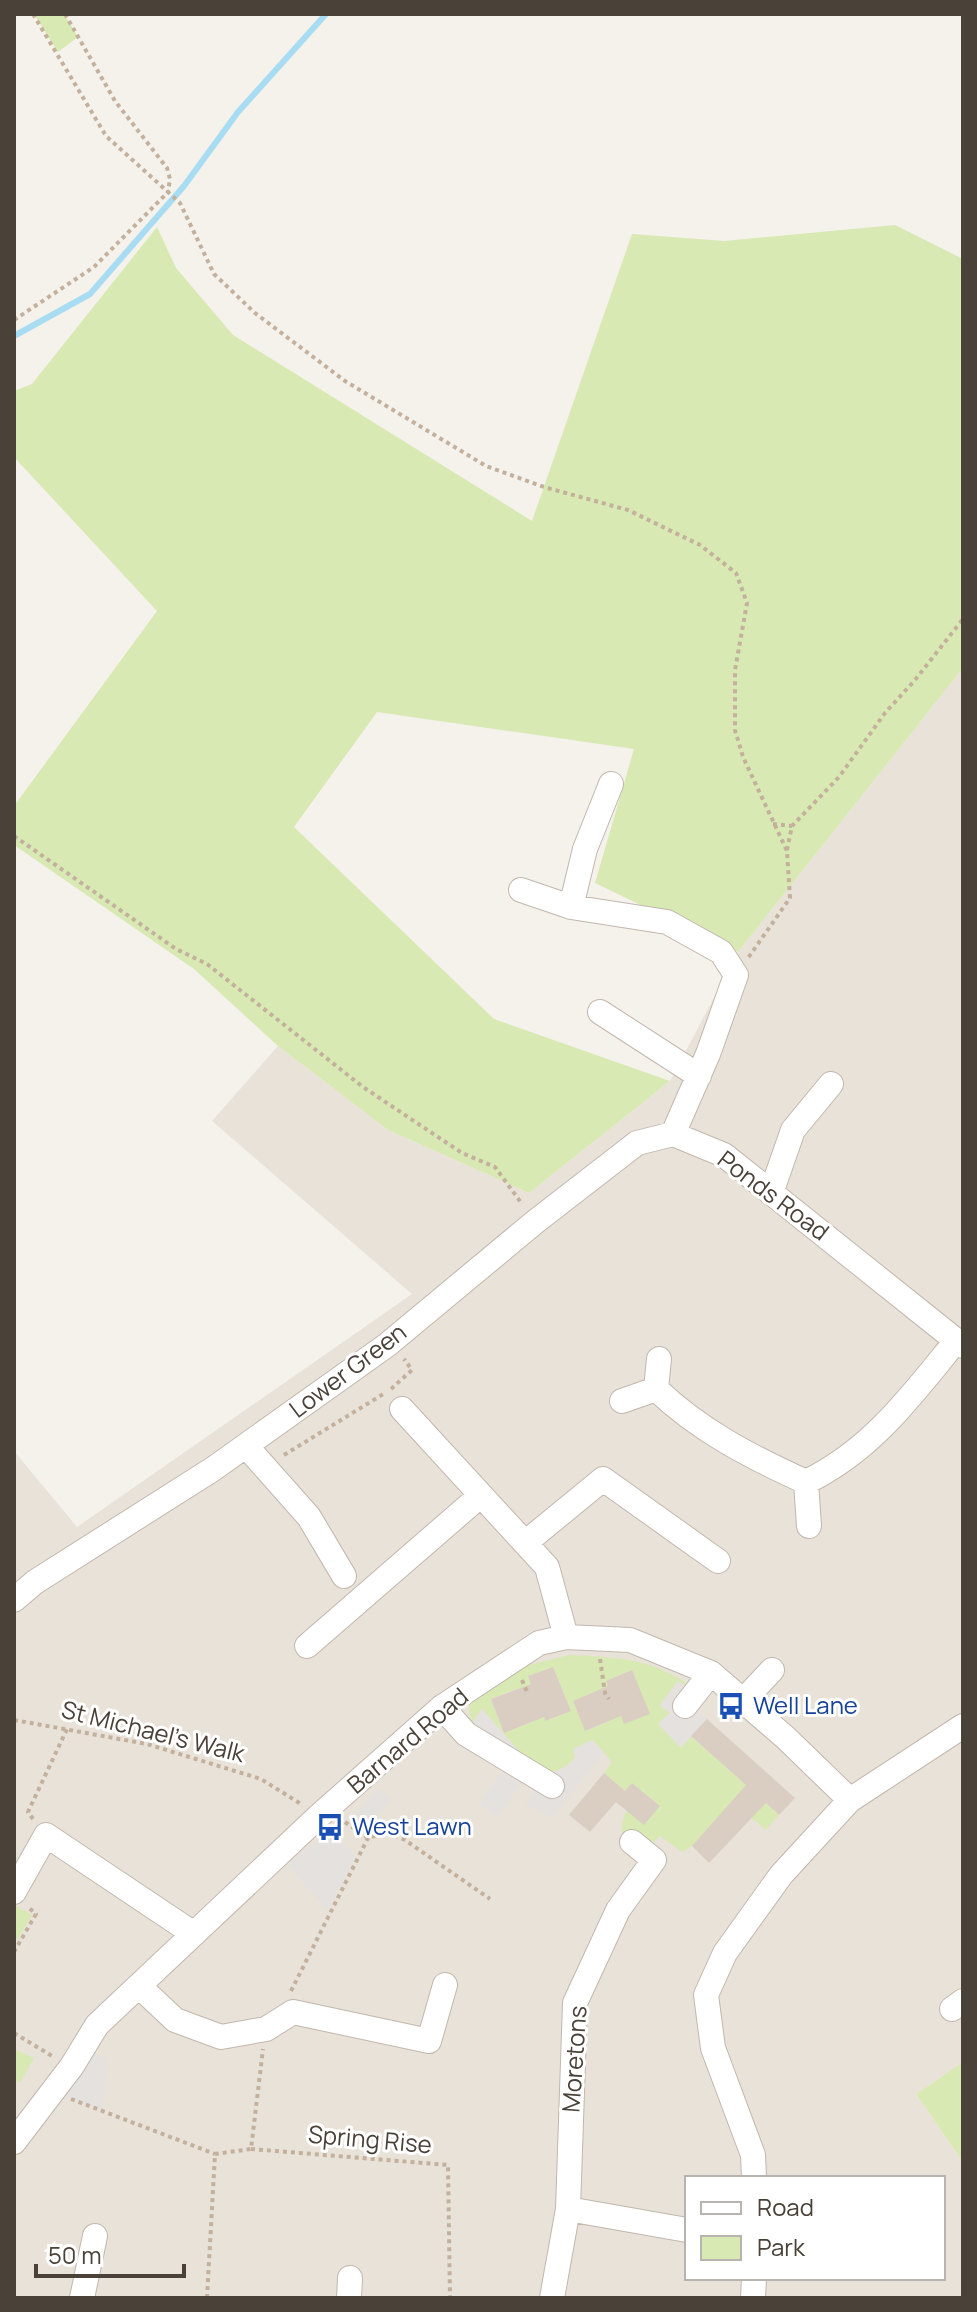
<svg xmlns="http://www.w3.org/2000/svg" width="977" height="2312" font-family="Manrope,sans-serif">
	<rect width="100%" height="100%" fill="#f5f1eb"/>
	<path fill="#e9e2d9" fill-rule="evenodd" d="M963,668V2062L916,2094L963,2162V2298H14V1451L77,1527L412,1294L212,1121L278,1046L388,1130L529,1193L670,1081L738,952ZM687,2178H943V2278H687Z"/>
	<path fill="#d8e9b3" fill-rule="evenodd" d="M34,14H64L78,37L58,52Z
		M895,225L963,259V668L738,952L595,883L634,749L377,712L294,827L494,1019L670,1081L529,1193L388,1130L278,1046L194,969L14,845V806L157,611L14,457V391L32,384L157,227L176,268L233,335L532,521L632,234L724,241Z
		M569,1655C620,1657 655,1659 697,1690L695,1692L678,1681L660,1706L670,1713L659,1723L691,1736L779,1815L766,1830L732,1802L692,1846L682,1852L660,1836L650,1845C628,1838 613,1836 627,1811L659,1805L632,1783L625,1791L604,1773L612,1762L593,1740C573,1758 567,1775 537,1772L482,1709L470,1725L469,1705L474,1696L529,1665ZM553,1667L571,1711L546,1721L540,1706L534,1721L504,1733L491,1699L519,1688L523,1696L534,1692L528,1676ZM631,1670L612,1720L586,1731L573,1701L599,1690L613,1698L606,1681Z
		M14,1905L32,1915L18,1939L14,1937Z
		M14,2049L34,2058L20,2083L14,2079Z
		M963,2062V2162L916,2094Z"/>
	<path fill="#e4e1df" d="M678,1681L703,1700L695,1710L707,1719L681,1748L658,1724L670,1713L660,1705Z
		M482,1709L537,1772H557L570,1765L575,1757L573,1749L592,1740L604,1753L551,1818L525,1804L535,1789L523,1780L498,1816L479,1804L503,1770L457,1746Z
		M378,1789L391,1799L366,1827L353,1817Z
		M332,1830L356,1857L327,1910L287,1864Z
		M84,2046L107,2060L102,2111L52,2091Z"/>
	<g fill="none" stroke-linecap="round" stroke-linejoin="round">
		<path stroke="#a7dcf2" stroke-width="6" d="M14,336L90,294L184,186L238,112L326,14"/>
	</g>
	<path fill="#dacec3" d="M553,1667L571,1711L545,1721L544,1717L504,1733L491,1699L531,1684L528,1676Z
		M632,1670L650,1714L624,1724L621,1716L585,1731L573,1701L608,1686L606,1681Z
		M707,1719L795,1798L779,1815L766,1803L709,1863L692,1846L746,1785L691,1736Z
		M604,1773L625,1791L632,1783L660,1806L644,1825L616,1802L590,1832L569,1815Z"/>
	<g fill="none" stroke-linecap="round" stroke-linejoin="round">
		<g stroke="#c1b7ad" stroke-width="26">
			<path id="minor" d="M611,784L585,849L571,907L667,922L721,952L736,975L708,1054L673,1134L724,1155L963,1346
				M521,890L571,907
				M600,1012L699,1076
				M771,1193L793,1130L831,1084
				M656,1389C700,1431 751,1457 806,1482
				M622,1401L656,1389L659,1359
				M402,1409L547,1567L566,1637
				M246,1446L309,1517L344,1576
				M809,1526L806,1482C872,1450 911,1396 956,1341
				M525,1543L603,1479L718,1561
				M14,1600L35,1582L213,1469L387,1345L535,1222L637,1143L673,1134
				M307,1646L481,1495
				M743,1701L772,1670
				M685,1706L711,1673
				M442,1707L466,1734L552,1786
				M14,1892L46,1835L194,1934
				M139,1986L175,2020L221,2037L266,2029L293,2012L429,2041L445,1985
				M952,2009L963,2001
				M14,2142L72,2066L97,2025L320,1815L442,1707L539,1643L566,1637L630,1640L711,1673L786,1738L850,1800
				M754,2178L753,2155L713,2048L706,1995L725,1953L781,1875L850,1800L963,1726
				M568,2209L687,2230
				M82,2298L95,2236
				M349,2298L350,2278
				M552,2298L568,2209L575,2003L618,1910L654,1860L632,1842
				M753,2298L754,2278"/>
		</g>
		<path stroke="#c3b19e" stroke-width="4" stroke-dasharray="4 4" stroke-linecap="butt" d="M33,14L106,136L168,192
			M65,14L115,101L167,168L170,179L168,192
			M14,320L94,267L168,192L180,203L214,274L255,313L345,381L486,466L544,487L628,510L700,545L736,573L747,603L735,670V730L743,757L787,851L790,898L748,958
			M773,824L792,826
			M14,836L176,949L207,964L363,1087L462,1153L495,1167L522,1204
			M787,850L792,826L839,777L885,713L915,680L963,619
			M391,1389L412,1370L404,1359
			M284,1455L385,1393
			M600,1659L605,1693L609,1699
			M522,1680L528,1694
			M14,1720L147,1744L261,1779L301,1804
			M33,1819L28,1812L67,1729
			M345,1822L368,1838L387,1832L405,1840L490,1899
			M14,1952L36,1914L29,1908
			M291,1991L368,1838
			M14,2033L52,2056
			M71,2099L215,2154
			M251,2149L448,2165L450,2298
			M207,2298L215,2154L251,2149L263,2049"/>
		<use href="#minor" stroke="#fff" stroke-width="24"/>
	</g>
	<defs>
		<g id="bus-bare" transform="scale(2.16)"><path d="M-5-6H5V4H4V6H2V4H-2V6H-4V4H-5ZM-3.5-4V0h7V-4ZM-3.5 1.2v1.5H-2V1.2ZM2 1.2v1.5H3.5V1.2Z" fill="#1a4fb4" stroke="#fff" stroke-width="2.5" paint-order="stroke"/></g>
	</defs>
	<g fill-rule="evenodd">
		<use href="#bus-bare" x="731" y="1706"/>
		<use href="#bus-bare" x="330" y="1827"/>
	</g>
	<g text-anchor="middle" stroke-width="6" stroke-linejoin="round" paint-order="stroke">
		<g font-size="24" fill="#4a4138" stroke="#fff">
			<text transform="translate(773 1196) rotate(37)" y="8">Ponds Road</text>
			<text transform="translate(348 1371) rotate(-37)" y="8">Lower Green</text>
			<text transform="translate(153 1732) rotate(14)" y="8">St Michael's Walk</text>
			<text transform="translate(408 1741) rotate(-40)" y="8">Barnard Road</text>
			<text transform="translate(575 2059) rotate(-86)" y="8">Moretons</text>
			<text transform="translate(370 2140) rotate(5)" y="8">Spring Rise</text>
		</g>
		<g font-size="24" fill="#164399" stroke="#fff" text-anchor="start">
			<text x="753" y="1714">Well Lane</text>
			<text x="352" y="1835">West Lawn</text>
		</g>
	</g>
	<rect width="977" height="2312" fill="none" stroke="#4a4138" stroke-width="32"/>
	<rect x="685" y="2176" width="260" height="104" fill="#ffffff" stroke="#b7b3af" stroke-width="2"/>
	<rect x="701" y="2202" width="40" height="12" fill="#ffffff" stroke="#b7b3af" stroke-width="2"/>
	<text x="757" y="2216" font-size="24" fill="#4a4138">Road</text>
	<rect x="701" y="2236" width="40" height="24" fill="#d8e9b3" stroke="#b7b3af" stroke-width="2"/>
	<text x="757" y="2256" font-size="24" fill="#4a4138">Park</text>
	<path d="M36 2264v12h148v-12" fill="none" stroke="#4a4138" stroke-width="4"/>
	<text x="48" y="2264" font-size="24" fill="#4a4138" stroke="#ffffff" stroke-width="6" paint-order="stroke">50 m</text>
</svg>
